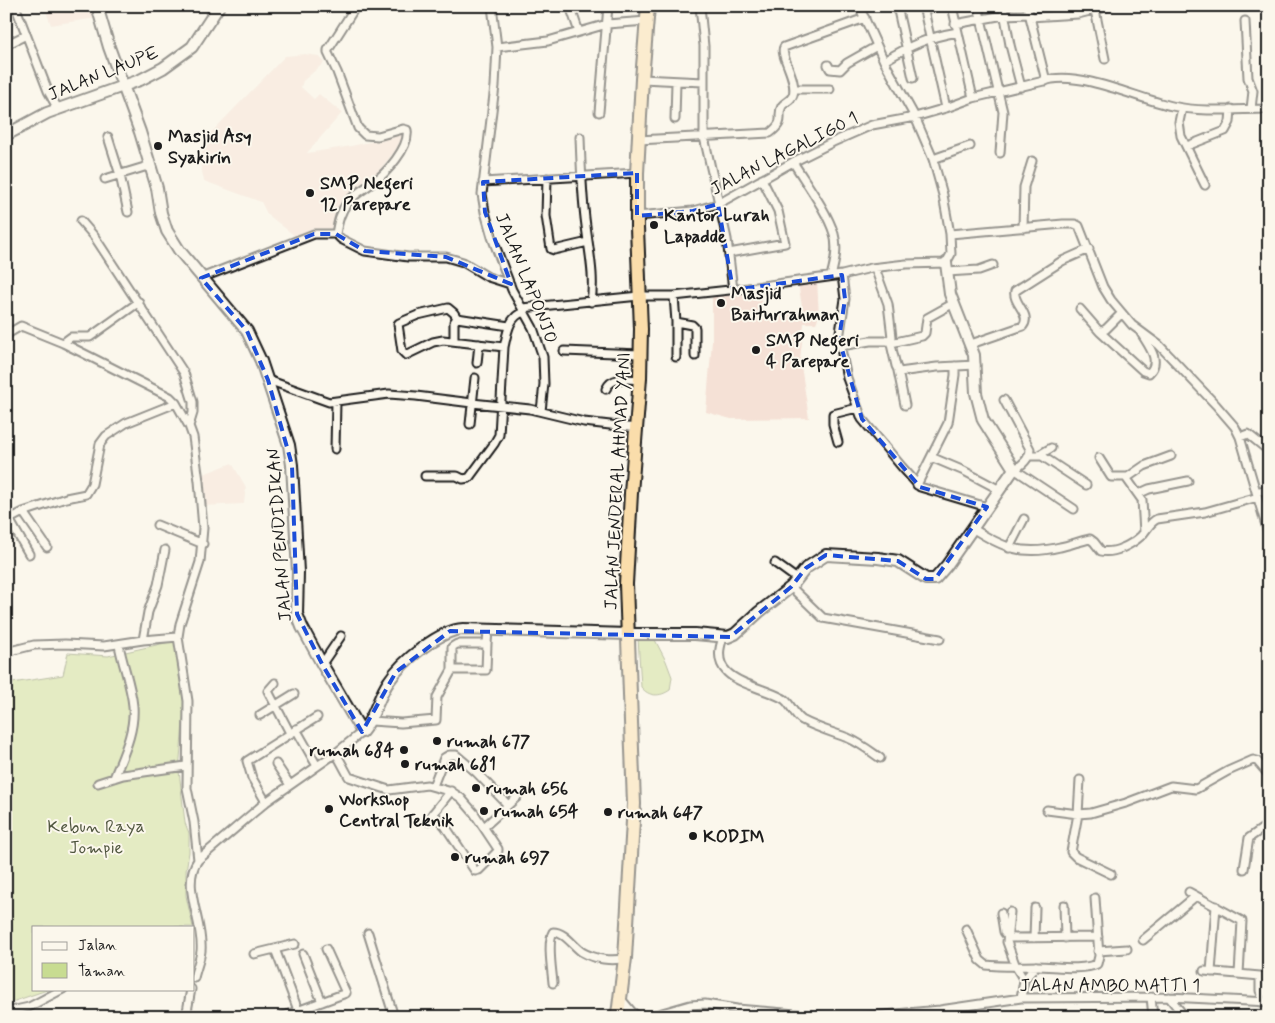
<svg xmlns="http://www.w3.org/2000/svg" width="1275" height="1023" font-family="Mynerve,sans-serif">
	<rect width="100%" height="100%" fill="#fbf7ec"/>
	<filter id="ink" filterUnits="userSpaceOnUse"><feTurbulence type="fractalNoise" baseFrequency=".02" numOctaves="2"/><feDisplacementMap in="SourceGraphic" scale="10" xChannelSelector="R" yChannelSelector="G"/><feConvolveMatrix kernelMatrix="1 2 1 2 8 2 1 2 1" color-interpolation-filters="sRGB"/></filter>
	<g filter="url(#ink)">
		<path fill="#f5e1d6" d="M44,6H94L97,18L51,25Z
			M305,54L319,56L324,63L303,81L301,87L314,99L319,94L342,113L307,153L351,146L405,134L395,151L376,175L359,185L341,205L333,231L313,232L296,237L267,214L261,202L204,181L200,163L205,139L285,56Z
			M817,280L819,316L816,323H804L800,359L809,418L731,419L706,412L712,341V293L761,289V313L803,312L798,283Z
			M232,463L246,487L244,504L204,506L201,475Z"/>
		<path fill="#c8dc91" stroke="#727c56" d="M638,637L654,638L666,661L672,677L670,690C660,697 649,697 641,687Z
			M174,641L182,682L184,710L179,771L185,823L189,833V852L186,871V896L193,927H34V989H50L6,1004V684L63,675L68,653L108,656Z"/>
		<g fill="none" stroke-linecap="round" stroke-linejoin="round">
			<g stroke="#1c1c1c" stroke-width="11">
				<path id="street" d="M492,6L497,47L495,86L482,194L485,212L492,237L512,290L533,328L543,357L544,384L541,411
					M570,6L579,32
					M700,6L704,46V137L727,239L733,290
					M897,6L913,78
					M923,6L946,108
					M952,6L973,98
					M978,6L1003,112L1000,153
					M1003,6L1010,45L1021,87
					M1027,6L1030,17L1078,14L1110,6
					M16,8L48,91L58,109
					M1095,10L1105,59
					M1030,17L1046,81
					M1245,21L1248,78L1253,91L1251,109
					M955,24L1004,15L1029,14
					M6,45L26,35
					M497,47L548,41L607,24L647,21
					M884,61C909,46 928,37 958,32
					M828,65L830,69L840,70L847,63L877,46
					M642,79L703,82
					M794,89H830
					M1182,108L1179,122L1181,136L1205,185
					M599,112L608,6
					M675,119L676,82
					M108,137L120,175L128,212
					M580,137C581,167 582,197 586,226C589,252 595,276 591,302
					M638,140L770,133C787,120 776,117 782,106C785,102 791,101 793,95C798,79 779,55 784,47L865,18
					M1187,146L1225,131L1230,122L1231,109
					M933,159L970,146
					M793,162C806,183 827,211 834,234C838,248 835,262 831,276
					M547,178L546,216L551,249L554,250L588,242
					M105,179L151,165
					M483,182L637,173
					M637,216L693,211L718,204L793,162L833,142L872,125L915,117L946,108L973,98L1052,79C1088,74 1136,98 1172,106C1203,113 1238,109 1269,109
					M81,221L94,236L184,373L193,402V413L189,426
					M1023,228L1024,187L1032,161
					M336,234C338,222 340,212 348,202C355,194 364,189 372,183C386,174 410,147 407,130L403,129L378,136L365,135L358,128L337,72L328,53V50L356,6
					M950,234L1063,224H1075L1079,226L1103,287L1111,300L1132,325L1159,345L1216,405L1235,427L1240,437L1248,434L1269,451
					M729,253L785,243L778,211L762,179
					M947,272L979,270L993,265
					M842,275L845,299L839,339L847,378L862,419L902,467L920,487L987,507
					M201,278L314,234H336L341,239L365,251L408,257H446L463,262L488,277L510,284
					M674,296L676,322V357
					M522,308L639,296H674L748,288L842,275L871,268L906,264L946,263L951,254L950,234L943,195L933,159L915,117L884,61L859,6
					M1080,309L1100,332L1106,329L1122,313
					M676,322L692,325L695,328V356
					M1100,332L1143,371L1149,373C1162,361 1148,345 1141,333
					M6,337L9,333L21,326L63,343L170,397L176,403L189,426L193,437L199,481L203,528L200,562L180,624L178,637L188,701L187,788L194,822L198,860
					M890,340L896,366L899,372L937,367L976,365
					M454,341V322L457,318L509,326
					M63,343L71,337H90L139,302
					M891,343L922,336L925,333L927,318L954,303
					M971,344L1023,326C1032,314 1012,303 1015,291L1062,261L1089,249
					M841,346L870,341H887L892,337L888,304L875,268
					M504,347C507,334 509,316 524,312
					M564,351L640,354
					M477,363L479,344
					M898,371L905,405
					M268,380L329,402L389,394L416,396L472,403L530,409L584,422L636,428
					M606,389C612,376 627,379 640,380
					M1004,400L1030,449C1030,458 1022,466 1014,469L1074,509
					M470,424L475,378
					M1240,437L1269,536
					M838,442L833,424V414L857,408
					M335,449L336,402
					M1039,455L1051,448
					M1028,456H1042L1086,485
					M931,457L964,471L1000,490
					M1099,458L1111,477H1128
					M425,476H457L463,479L469,478L494,444L499,435L504,347L443,340L433,342L406,355L402,351L398,324L399,323L418,315L448,308L454,313L457,318
					M917,485L948,423L955,375V366
					M1256,492L1269,489
					M1138,494L1149,489L1188,481
					M23,512L47,547
					M9,519L29,554
					M6,521L23,512L66,498L86,494L92,484L100,444L106,436L126,423L176,403
					M157,525L203,544
					M972,528C1003,548 1023,556 1060,547C1070,545 1080,541 1090,539L1094,542L1101,551C1114,554 1131,545 1141,536C1147,530 1149,523 1157,519L1205,512L1258,497
					M1144,532L1142,500L1127,479L1128,477L1144,466L1171,456
					M1009,548L1024,519
					M775,563L797,579
					M791,587L823,618L940,639
					M723,638C706,681 754,683 782,698C790,701 792,713 802,720C817,728 832,732 848,738C860,743 870,751 880,758
					M143,640L148,612L158,585L165,550
					M6,652L34,645L65,644L104,646L143,640L178,637
					M322,664L341,636
					M452,670H486L487,644
					M275,683L268,691L290,733
					M260,715L294,694
					M371,721L401,723L436,720L437,697L452,670V647L457,644H487L488,630
					M296,729L317,766
					M336,753L349,777L389,790L427,785L452,792L461,798L474,813L498,849V851L479,870L475,871L445,826L433,813
					M276,764L290,785
					M114,778C123,755 135,732 133,706C131,685 123,666 119,645
					M1080,780L1078,814L1071,852L1076,857L1111,874
					M98,783L123,775L186,766
					M433,786L444,758L449,755H456L476,772L508,805
					M266,802L252,778L247,761L317,717
					M1047,810L1078,814L1091,813L1126,803L1171,786L1196,789L1228,771L1253,760L1257,761L1269,775
					M427,821L451,791
					M484,827L517,797
					M1244,869L1249,838L1269,824
					M1189,892L1242,921L1239,974
					M1064,905L1065,938
					M1010,912L1007,942L1016,967L1024,980
					M1001,913L1004,932L1008,937
					M966,929L980,960L986,965C1003,967 1020,966 1038,966C1054,966 1082,971 1097,964L1099,956L1095,898
					M368,933L394,1017
					M1008,938L1098,937
					M1034,938L1035,908
					M1143,940L1196,896
					M275,949L298,1010
					M1098,951L1127,949
					M254,954L295,944
					M303,954L322,1002
					M1204,971L1260,976
					M1211,972L1216,906
					M194,978C196,969 200,960 201,951C204,922 180,885 198,860L266,802L336,753L362,732
					M553,983C552,971 547,942 553,932C565,932 573,946 582,952C594,959 613,962 625,958
					M1262,993L1267,990L1269,974
					M1151,997L1153,1017
					M1169,997L1185,1017
					M1021,998L1024,980L1036,966
					M621,999L632,1012L639,1017
					M1261,1002L1262,993L1260,991V976L1268,977
					M684,1007L688,1017
					M962,1007L964,1017
					M6,1012L29,1007L63,989
					M337,1016V1017
					M186,1017L191,989
					M281,1017L346,993L326,949
					M404,1017L406,1016
					M648,1017L690,1005L705,1004L737,1009L830,1017
					M862,1017L940,1010L1021,998L1169,997L1269,1002"/>
			</g>
			<g stroke="#1c1c1c" stroke-width="14">
				<path id="secondary" d="M97,6L109,47L140,132L157,188L161,213L167,231L179,250L247,331L261,361L289,445L292,465L298,572L297,614L302,627L322,664L362,732C375,717 378,697 389,681C402,661 440,630 463,629L628,634H695L728,637L735,634L759,612L791,587L806,568L826,555L878,558L898,561L926,579H935L947,565L1014,469L983,420L976,393L974,355L950,294L946,263
					M6,135L47,113L140,80L163,68L192,47L219,6"/>
			</g>
			<g stroke="#1c1c1c" stroke-width="16">
				<path id="highway" d="M617,1017L619,1007L625,958L634,804L626,584L631,493L640,378L641,329L637,228V173L642,79L648,6"/>
			</g>
			<use href="#street" stroke="#fbf7ec" stroke-width="7"/>
			<use href="#secondary" stroke="#fbf7ec" stroke-width="10"/>
			<use href="#highway" stroke="#faddab" stroke-width="12"/>
		</g>
	</g>
	<path d="M0 0H1275V1023H0ZM637,173V216L693,211L718,204L733,290L842,275L845,299L839,339L862,419L920,487L987,507L935,579H926L898,561L826,555L806,568L791,587L730,637L450,631L396,672L362,732L322,664L297,614L292,465L268,380L247,331L201,278L314,234H336L365,251L446,257L511,284L485,212L483,182Z" fill="#fbf7ec" fill-opacity=".55" fill-rule="evenodd"/>
	<path fill="none" stroke="#1d4ed8" stroke-width="4" stroke-dasharray="10 6" stroke-linejoin="round" d="M637,173V216L693,211L718,204L733,290L842,275L845,299L839,339L862,419L920,487L987,507L935,579H926L898,561L826,555L806,568L791,587L730,637L450,631L396,672L362,732L322,664L297,614L292,465L268,380L247,331L201,278L314,234H336L365,251L446,257L511,284L485,212L483,182Z"/>
	<g fill="#1c1c1c" stroke="#fbf7ec" stroke-width="2">
		<circle cx="158" cy="146" r="5"/>
		<circle cx="310" cy="193" r="5"/>
		<circle cx="654" cy="225" r="5"/>
		<circle cx="721" cy="303" r="5"/>
		<circle cx="756" cy="350" r="5"/>
		<circle cx="437" cy="741" r="5"/>
		<circle cx="404" cy="750" r="5"/>
		<circle cx="405" cy="764" r="5"/>
		<circle cx="476" cy="788" r="5"/>
		<circle cx="329" cy="809" r="5"/>
		<circle cx="484" cy="811" r="5"/>
		<circle cx="608" cy="812" r="5"/>
		<circle cx="693" cy="836" r="5"/>
		<circle cx="455" cy="857" r="5"/>
	</g>
	<g text-anchor="middle" stroke-width="4" stroke-linejoin="round" paint-order="stroke">
		<g font-size="18" fill="#1c1c1c" stroke="#fbf7ec">
			<text transform="translate(103 73) rotate(-22)" y="6">JALAN LAUPE</text>
			<text transform="translate(784 153) rotate(-27)" y="6">JALAN LAGALIGO 1</text>
			<text transform="translate(527 278) rotate(68)" y="6">JALAN LAPONJO</text>
			<text transform="translate(617 481) rotate(-87)" y="6">JALAN JENDERAL AHMAD YANI</text>
			<text transform="translate(279 535) rotate(-94)" y="6">JALAN PENDIDIKAN</text>
			<text x="1110" y="991">JALAN AMBO MATTI 1</text>
		</g>
		<g font-size="18" font-weight="bold" fill="#1c1c1c" stroke="#fbf7ec" text-anchor="start">
			<text x="168" y="142">Masjid Asy<tspan x="168" dy="21">Syakirin</tspan></text>
			<text x="320" y="189">SMP Negeri<tspan x="320" dy="21">12 Parepare</tspan></text>
			<text x="664" y="221">Kantor Lurah<tspan x="664" dy="21">Lapadde</tspan></text>
			<text x="731" y="299">Masjid<tspan x="731" dy="21">Baiturrahman</tspan></text>
			<text x="766" y="346">SMP Negeri<tspan x="766" dy="21">4 Parepare</tspan></text>
			<text x="447" y="747">rumah 677</text>
			<text x="394" y="756" text-anchor="end">rumah 684</text>
			<text x="415" y="770">rumah 681</text>
			<text x="486" y="794">rumah 656</text>
			<text x="339" y="805">Workshop<tspan x="339" dy="21">Central Teknik</tspan></text>
			<text x="494" y="817">rumah 654</text>
			<text x="618" y="818">rumah 647</text>
			<text x="703" y="842">KODIM</text>
			<text x="465" y="863">rumah 697</text>
		</g>
		<g font-size="18" fill="#50563f" stroke="#fbf7ec">
			<text x="96" y="832">Kebun Raya<tspan x="96" dy="21">Jompie</tspan></text>
		</g>
	</g>
	<rect width="1275" height="1023" fill="none" stroke="#fbf7ec" stroke-width="25"/>
	<rect x="12" y="12" width="1250" height="998" fill="none" stroke="#1c1c1c" stroke-width="2" filter="url(#ink)"/>
	<rect x="32" y="926" width="162" height="65" fill="#fbf7ec" stroke="#a29f99"/>
	<rect x="42" y="942" width="25" height="8" fill="#fbf7ec" stroke="#a29f99"/>
	<text x="78" y="950" font-size="15" fill="#1c1c1c">Jalan</text>
	<rect x="42" y="963" width="25" height="15" fill="#c8dc91" stroke="#a29f99"/>
	<text x="78" y="976" font-size="15" fill="#1c1c1c">Taman</text>
</svg>
